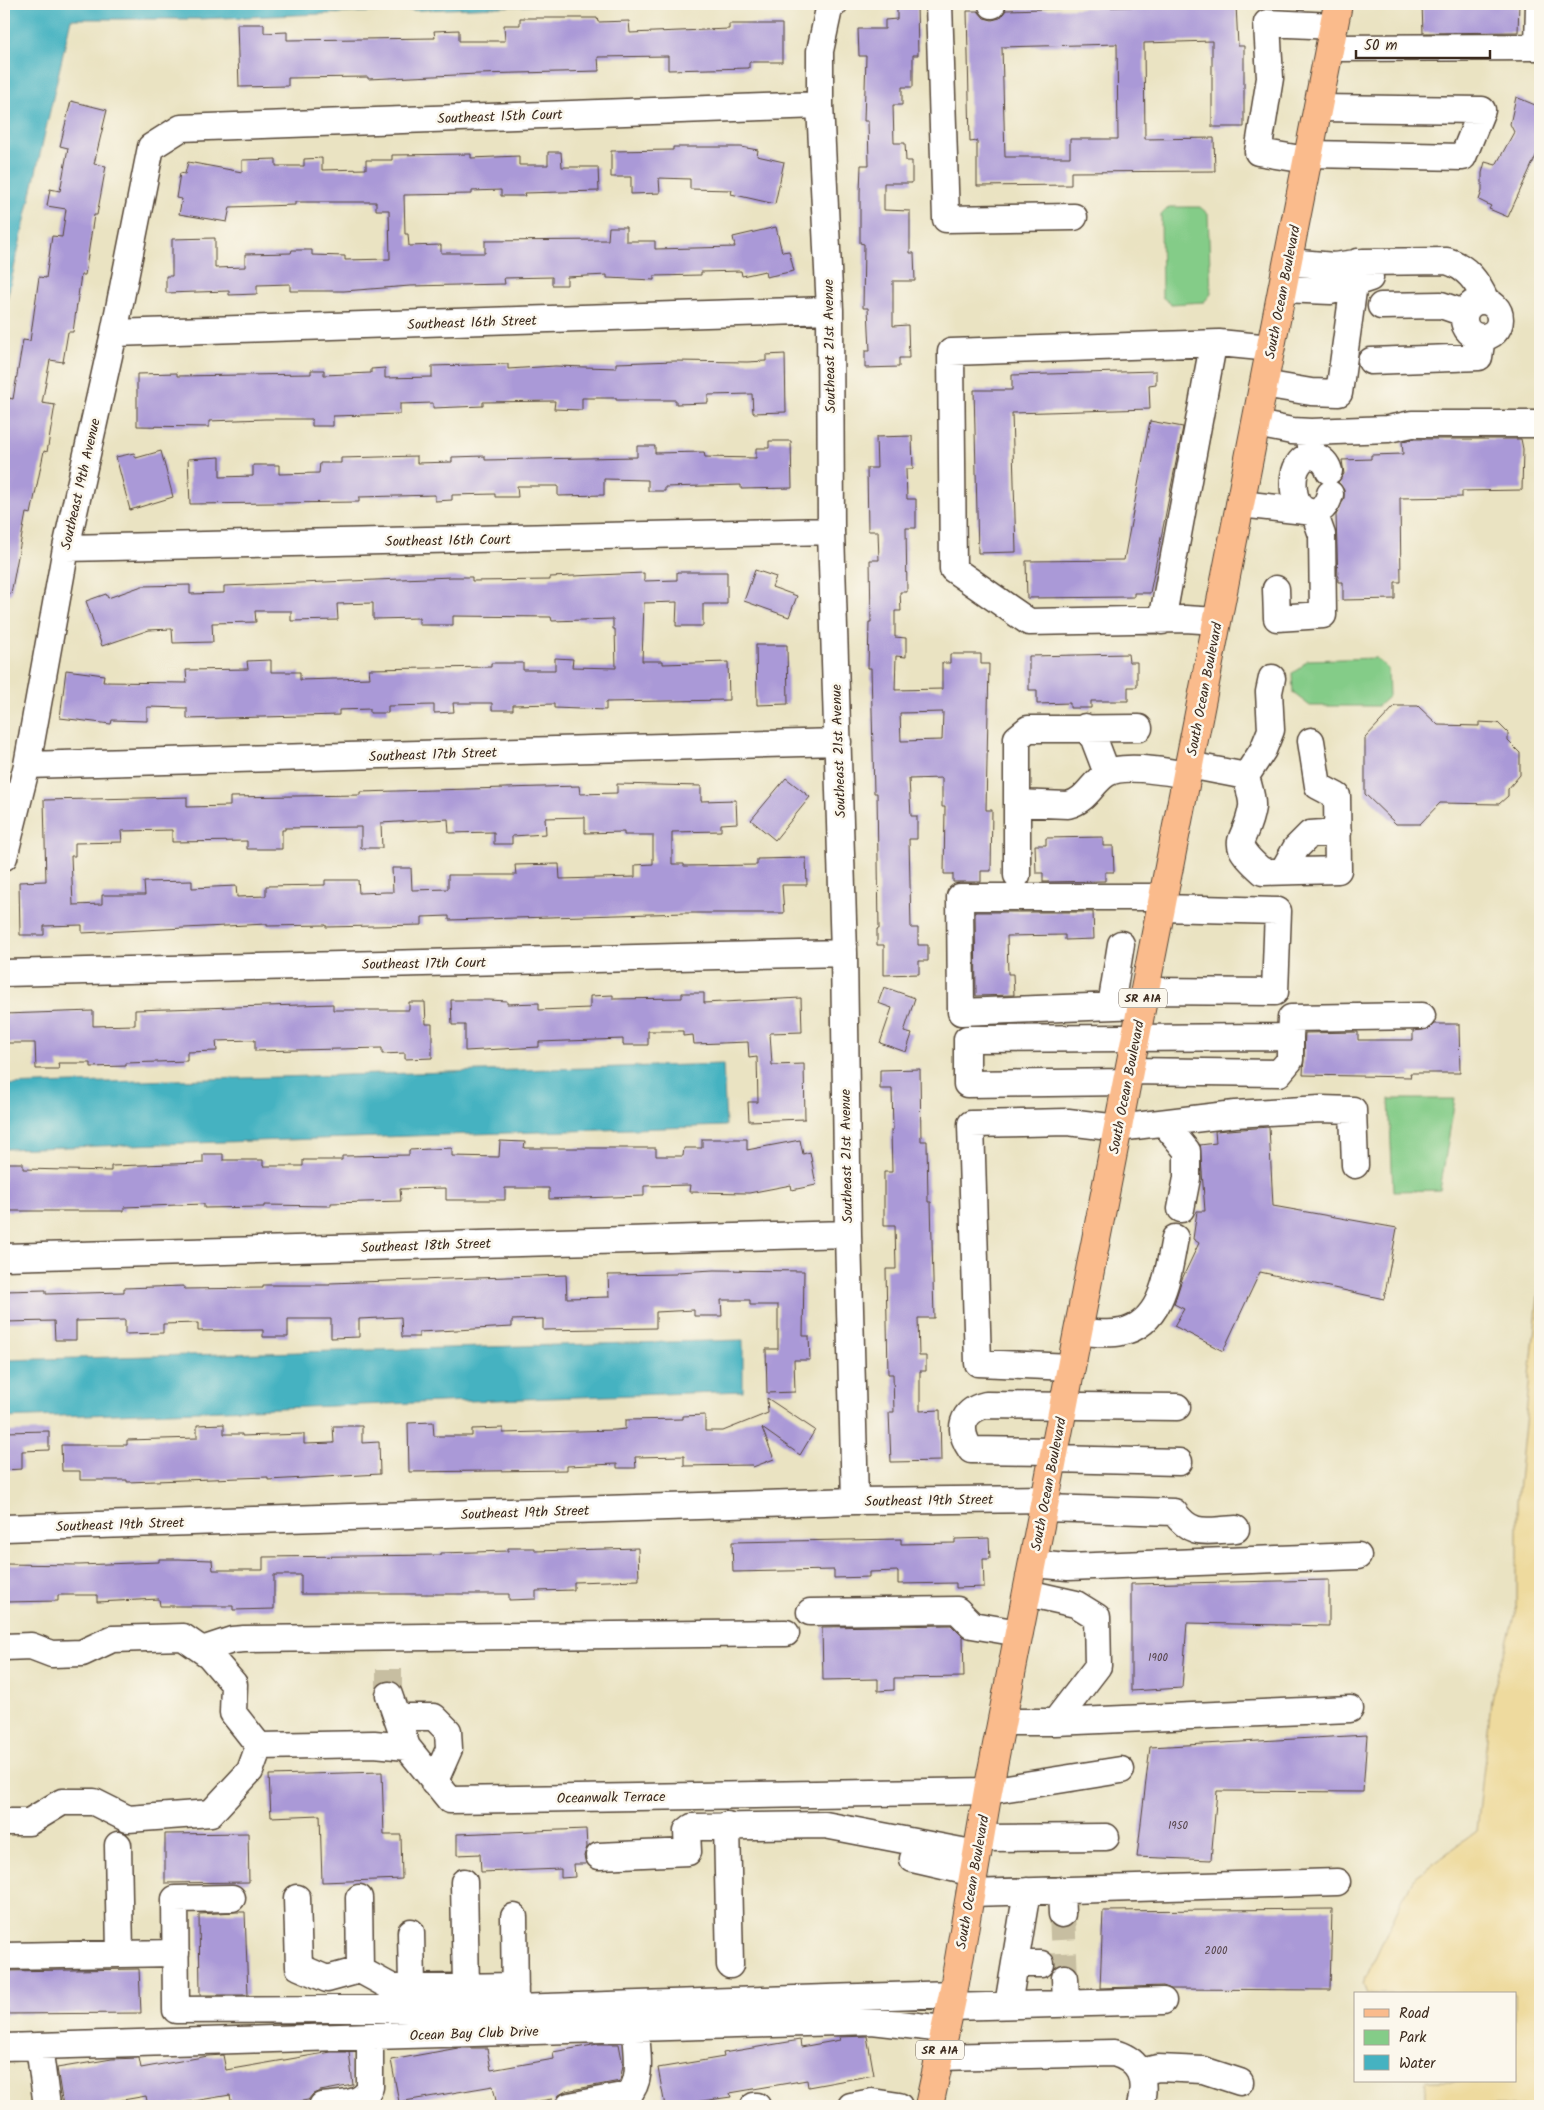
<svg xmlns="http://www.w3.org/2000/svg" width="1544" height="2110" font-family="Kalam,sans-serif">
	<rect width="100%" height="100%" fill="#fbf7ec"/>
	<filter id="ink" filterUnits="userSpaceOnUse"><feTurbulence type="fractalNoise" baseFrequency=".02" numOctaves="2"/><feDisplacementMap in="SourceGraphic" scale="10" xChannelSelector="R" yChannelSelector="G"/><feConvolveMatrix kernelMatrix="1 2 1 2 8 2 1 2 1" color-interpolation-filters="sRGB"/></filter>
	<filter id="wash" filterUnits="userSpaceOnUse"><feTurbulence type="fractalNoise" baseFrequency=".0096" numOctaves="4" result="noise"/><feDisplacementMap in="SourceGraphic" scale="20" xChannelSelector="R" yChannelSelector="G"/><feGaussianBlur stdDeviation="1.12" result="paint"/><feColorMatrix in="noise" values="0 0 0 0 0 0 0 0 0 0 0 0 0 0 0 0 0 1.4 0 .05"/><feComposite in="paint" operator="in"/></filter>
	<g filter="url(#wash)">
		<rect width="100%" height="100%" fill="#eae3c2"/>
		<path fill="#84cc88" stroke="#607b53" d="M1169,207H1200L1208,214L1211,294L1204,302L1171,304L1162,297L1161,215Z
			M1376,658L1388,669L1389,696L1378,706H1310L1293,693L1292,673L1300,668L1307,660Z
			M1455,1099L1440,1190L1393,1191L1389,1099Z"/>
		<path fill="#eeda9e" stroke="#94825e" d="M1540,1278V2106H1426V2081H1515V1994H1367L1363,1984L1411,1880L1477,1831L1491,1700L1517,1606V1501Z"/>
		<path fill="#45b2c1" stroke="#406e70" d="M4,4H571L197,19H71L4,312Z
			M723,1064L726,1126L4,1149V1085Z
			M743,1340V1391L4,1418V1360Z"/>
		<g id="blocks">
			<path fill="#aa99d7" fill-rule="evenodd" d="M917,4L918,55H913V87H902V105H893L894,143H905L906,161H912V183H884V210L910,211V253H914L915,281H893V326L908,325L909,358H899V367L865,368V351H870L868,308H863L864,244L860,243V192L861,165H869L868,121H864L866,56H859L858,29H885V20L897,19V5Z
				M1236,4L1238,46H1244V127H1212V41L1144,43L1145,139L1214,138L1215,171L1071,172V185L977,186V141L970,142L967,11H978L984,18L992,20L1000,18L1006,10ZM1117,44L1118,139H1070V157H1005L1002,47Z
				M1422,4H1519L1518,32L1423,33Z
				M520,18H597L598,22L629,21L630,33L729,29V24H782V62H749V68L668,70V56L598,57L599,71L478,74L368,79V77L288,78V86L239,87L237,24H264V33L287,32V40L435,38L434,31L459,30V41H505L504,25H520Z
				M1516,97L1540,107V147L1508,217L1489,209L1491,206L1479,200L1482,191V173L1485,162L1496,165L1514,132L1510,124Z
				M71,101L107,110L94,164L106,166L97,215H94L85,275H81L73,332H68L63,362L50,360L42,403L55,405L47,452L44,451L31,514L26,513L11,594L4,593V429L9,398L13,399L23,340L30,341L39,277L46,278L52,236L62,237L66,209L47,206L50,189L60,191L68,148L60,146Z
				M673,147H741L758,150L757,156L784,162L775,204L731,194L732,190L690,189V179L659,178L660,193L631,194V177H611V151L673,150Z
				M548,152H561L562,167H598L599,191L524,193L525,196H501V190L472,191V194L404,195L405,234H408L409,246L441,245V253H485V241L608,240L609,227H626V241H655V249L735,247L733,237L776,227L782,252L789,251L794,271L766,277L765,271L742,276L741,271L701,272V275L654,276V280L607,278V275L567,277V285H552V277L504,278L505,284L410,286L344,291H290V284L257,285V294L229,295V291L166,293V276H172V239L215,238V268L245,267V254L291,253L292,250H312V255L345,256V260L390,259L389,210H376V202H295V205L230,207L227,222L179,214L182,199L176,198L180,173L185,174L188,162L242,172V160L276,159V166H304V159L322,158V170L366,169V160H392V155L471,154V158L519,156V165H548Z
				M785,354L786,412L753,413L752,394L708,395V403L676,404V400H616V398H582V410L554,409L555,401L483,402V406L433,408V403L400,404V414L333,416V426H312V419H265L209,421V427L137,426V374L177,373V376L311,374V370H324V375L371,373V369L385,368V378L432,377V366L508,364V369L555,366L616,368V363L675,361L747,362L766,361V355Z
				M1156,371V384L1149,385L1150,409L1012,413L1016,552L978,553L974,390H1012V375Z
				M1150,421L1183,427L1150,593H1134V597L1027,598L1026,561L1124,560Z
				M912,436L913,469H906L907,499H916V528H906L907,592H900L901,611H895V637L906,638V657L896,656L895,690L942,689V663H950V654H981V664H989L986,810H992L991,871H981V882H953V874H944L945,807H942V778L909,779L911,816H917V839H909L911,928H918V945H928V961H919V974L884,975V945H877V929H879L877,793H874L871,668H868L869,622H871L870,560H879L878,531H868L867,468H877L876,437ZM943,712L942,740L901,741L900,713Z
				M1414,439H1521L1523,449L1522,490L1462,491V497L1400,498L1401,582H1395V599L1343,600V582H1338L1336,515L1344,498V490L1338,482L1344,474L1342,460L1371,459V455L1403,454L1402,441Z
				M769,441H791L792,488L741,489V485L665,487V491H648V480L604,479V495L558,496V486H517L518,497H495V494L452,495V500L435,501V495L359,497V502L190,504L188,459L220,457V477L253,476V465H279V474L319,473L320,463H341V458L417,456V463L452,462V457L485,456V460L637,457V446H655V453L704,452L705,457L756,458V448H769Z
				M161,451L173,497L130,510L116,457L134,453L136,458Z
				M755,570L776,577L772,587L797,596L789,617L744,601Z
				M677,572H727V604H703V626H676L677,602L644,603L642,661H663V664L728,662L729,700L606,702V710L554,708V704L513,705V710H492V703H453L454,712L434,713V705L388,706V713H370V709L339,710V715L187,719V708L147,707V721L112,720L111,724L60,718L66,670L104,675L103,682L187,683L186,670L248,669L247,661L271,660V672H300V680L370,678L369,669L491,667V663H523V670H555V658L573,659L572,667L616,668L615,629H613V619L552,621L551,617L453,616V625H419V618L373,619V603L337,604L338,620L291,621V611H255L256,622L212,623L213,642L173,643L172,629L149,630L102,646L86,601L106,594L108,598L142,586L190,585V594L224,593V586L452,577H472V581L550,580V577L644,573V581L677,580Z
				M756,645H787L788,704L757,705Z
				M1128,654L1129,662H1137V687H1128V701H1091V708H1070V703L1037,704V690H1029V656Z
				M1395,706H1418L1438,725L1479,726V722L1498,723L1508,733V741L1520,753V775L1508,789V796L1499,804L1440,803L1420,824H1396L1365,794V738Z
				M786,778L810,797L775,840L751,820Z
				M617,784L701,786V801L736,800L737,823L721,824V831L672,832V864H684V866L757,865V859L806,858L807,885H782L784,913H685L449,920V916L422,917V925L326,927V925L267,926V924L82,933V925L44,926V935H20L19,882L46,881L44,800L187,797V807L230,806V797L360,795V792L579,786L580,794L617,793ZM585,817V833L624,832V835H653V864L635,865V877L560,879L559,864L515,865L516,875H448V889L412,890L411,868H392L393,892H386L359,893L358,880H325V885L266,886V896L237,897L236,886L192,888V881L144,882L145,895H102V904L73,905L71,856H75V843L122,842L121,831L172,830V842L247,841V849H282V830H285V828L361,827V848H382L381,823L448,819L449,833L494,832V844H512V836L546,834L545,818Z
				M1103,837V846H1113L1114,872H1105V881L1043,882V873H1036L1035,845H1046V838Z
				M975,912H1093L1094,939L1065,940V935L1007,936L1008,974H1013L1014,995L976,996Z
				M884,987L915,998L904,1032L912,1034L906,1052L880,1043L892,1008L878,1003Z
				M682,993H704V1003L801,998L802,1032L770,1033L772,1065L804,1064L805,1119L749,1121L748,1102H758L757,1057L749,1058L748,1042L694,1044L693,1035L683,1036V1031H648V1045H623V1039L539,1042V1047L465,1051V1025H452L451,1000H489L507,1001V1004L539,1003V1010L590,1008V996L613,995V999L682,998Z
				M409,1002H425L426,1024H432V1058L405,1059V1053L382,1054V1048L255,1051V1040L216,1041L217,1051L187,1052V1061L126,1063V1066L91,1067V1063H58L59,1069H36L35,1043H4V1014L93,1011V1026L135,1025V1010L333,1004V1010H409Z
				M1434,1024H1459L1460,1073H1410L1411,1077L1303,1075L1305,1033L1358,1032V1040H1413V1031L1429,1029Z
				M920,1069L921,1141H927L928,1202H931L934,1318H918L919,1356H926V1371H920V1411L940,1410L941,1461L891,1462L889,1412H894L893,1374H888L886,1269H896L895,1225H884V1172H892L891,1130H893L892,1089H880V1070Z
				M1269,1127L1273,1206L1397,1228L1384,1299L1260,1272L1223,1351L1174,1326L1184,1309L1174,1304L1182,1279L1199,1243L1193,1239L1197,1211H1205L1200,1145L1216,1143L1215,1131Z
				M702,1139H747V1150L800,1140L803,1154L810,1152L816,1185L792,1190L791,1185L749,1193L689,1192L690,1185L644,1186V1196L549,1199V1188H505V1200H446V1188L400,1189L401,1201L331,1203V1206L264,1205V1207L204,1208V1204L124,1207V1211H4V1163H23V1169L111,1171V1166L203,1163V1154H223V1160H263V1166H303V1160H342V1156L409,1155V1150L452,1148V1156L499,1157L500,1141L525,1142L524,1148H656V1156H683L684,1148H702Z
				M714,1270L804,1271L803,1336H809L810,1360H794L795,1392L767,1393L766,1349H778V1305H750V1300H721L722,1316H694V1310L656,1312V1328L543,1330V1319L512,1320V1327L419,1332V1337H402L401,1317L359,1319V1337L331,1338V1319H288V1337H263V1330L198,1331V1323L163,1324V1333L125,1334V1320L76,1321V1340H55L54,1321L4,1322V1291L46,1290V1294L124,1292V1288L184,1286V1289L263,1288V1285H330V1283L566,1275L567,1298L609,1297L608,1275L677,1274V1272Z
				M767,1398L815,1430L800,1455L762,1428L774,1459L753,1467L752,1465L684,1466V1456L635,1457L636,1468H617V1464L567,1466V1470L409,1472L408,1423L433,1422L434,1436H472V1429L503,1428V1433L616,1430L625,1429V1420L683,1419V1416L705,1415V1431H723L768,1413Z
				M224,1424V1434H242V1436L304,1434V1444L334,1443L333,1426H362V1443L379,1442L380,1474L268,1480V1477L127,1482V1480H80V1471H62L61,1445H127V1440L197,1438V1425Z
				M49,1431V1450L22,1451V1469L4,1470V1432Z
				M989,1538L990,1559H983L984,1587L956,1588V1583L898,1584V1571L869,1572V1577L834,1578V1570L733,1572L732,1542L901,1539V1544L955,1543V1539Z
				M508,1548H535V1551L638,1548L639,1580L574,1582V1590L536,1591V1599L509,1600V1594H301V1575H274V1609L233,1610V1606H160L159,1599L97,1602V1595H58V1601L4,1602V1564L79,1565L159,1562V1559H179L212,1560L213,1570H263V1557L440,1555V1553L508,1551Z
				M1329,1580V1626L1187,1623L1182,1688L1131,1691V1584Z
				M951,1625L963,1637L964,1677L894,1678V1690L878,1691V1679L823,1680L822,1627Z
				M1367,1735L1363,1792L1217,1791L1211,1860L1137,1857L1150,1747Z
				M382,1772L384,1835H401L402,1879L322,1882L320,1815L271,1817L269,1775Z
				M586,1829L587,1847L584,1856L586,1864H574L575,1877L561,1878V1869L481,1872L480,1854L457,1855V1834Z
				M248,1833L249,1882L165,1883V1834Z
				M1332,1909L1330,1990L1171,1989L1163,1986L1100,1988L1103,1911Z
				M236,1912H245L248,1995H200L199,1914Z
				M139,1969L141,2013L4,2014V1971Z
				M867,2036L874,2075L808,2087L807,2080L730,2093L731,2097L665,2106L658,2068L724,2057L723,2053L800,2040L801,2047L840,2040L839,2037Z
				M598,2044H619L623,2065L620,2081L566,2091L559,2095L554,2106L552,2099L511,2106H497L493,2086L399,2102L391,2060L458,2048H487L491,2070L554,2059L553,2052Z
				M331,2052H349L353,2085L320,2091L313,2094L308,2100L274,2106H232L230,2095L164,2106H148L146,2096L89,2106H63L57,2068L112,2059L139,2058L141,2068L208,2056L223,2055L226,2070Z"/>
		</g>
	</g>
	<g filter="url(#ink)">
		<use href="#blocks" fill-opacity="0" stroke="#554637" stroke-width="1"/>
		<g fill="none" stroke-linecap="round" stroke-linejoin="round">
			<path stroke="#c7bea1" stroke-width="26" stroke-dasharray="26 13" stroke-linecap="butt" d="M389,1695V1657
				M1062,1914L1065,1978"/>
			<g stroke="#554637" stroke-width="29">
				<path id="minor" d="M834,4L829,9L820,51V105L830,310L831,531L844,953L848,1234L855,1501
					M939,4L946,219L1074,217
					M992,4V5
					M1330,48L1538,47L1539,4
					M1309,154L1463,157L1482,110L1318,108
					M1307,160L1258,152L1270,78L1267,23L1334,26
					M1288,262L1334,266L1363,262L1447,261C1467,267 1477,281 1486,301
					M1282,289L1331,291L1370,278
					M1464 319a18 18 0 1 1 36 0a18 18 0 1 1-36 0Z
					M1381,306L1441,305L1464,313
					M114,333L830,310
					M1371,361L1479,357L1482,337
					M1264,384L1311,392L1339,393L1357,262
					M1256,424L1292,431L1311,432V448
					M1311,432L1388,429L1412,424H1540
					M1329,471C1325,456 1307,450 1298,465C1291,476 1292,502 1303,509C1317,519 1327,506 1330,494
					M1240,504L1305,511
					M66,548L831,531
					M1276,589L1277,618L1323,615L1322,535L1314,512
					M1162,621L1213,345
					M1217,621L1185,619L1029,622L953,569L951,352L1219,343L1271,348
					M1085,727L1094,739L1107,773
					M27,765L838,742
					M1189,765L1246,776C1248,785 1253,798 1252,807C1246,846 1225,838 1263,872L1338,870L1337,796L1318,786L1311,741
					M1246,776L1263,750L1271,730L1269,692L1272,678
					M1017,803L1068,805C1087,800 1091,784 1106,774C1122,763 1169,772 1187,775
					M4,857L27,765L66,548L114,333L151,147L181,128L820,105
					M1283,871L1296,848L1310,834L1338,832
					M1017,875V738L1028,729L1139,728
					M4,973L844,953
					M1145,991L1275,992L1278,911L1161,908
					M1142,1005L961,1012L960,897H1163
					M1111,1006L1121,944
					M1290,1037L1291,1018L1422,1016
					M1127,1082L967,1084V1039L1290,1037V1060L1279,1073L1129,1071
					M1164,1123L1187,1151V1178L1181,1209
					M4,1257L848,1234
					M1078,1332C1092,1332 1108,1335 1121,1332C1163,1324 1168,1273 1175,1238
					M1071,1367L978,1363L971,1124L1068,1122L1118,1128L1235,1114L1321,1109L1353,1110L1355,1165
					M1055,1451L971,1450C957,1430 961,1411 986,1405L1177,1407
					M1053,1459L1179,1462
					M1044,1508L1174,1512C1193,1538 1207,1530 1236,1529
					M4,1528L855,1501L1046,1499
					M1033,1564L1068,1567L1358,1556
					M810,1612L957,1610L972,1625L1019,1633
					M4,1647L31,1646L52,1654L82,1653L112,1639L183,1637L209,1655L234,1684L233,1713L259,1746
					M202,1650L232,1640L244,1639L786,1633
					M389,1695L407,1747L450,1800L988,1791L1121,1770
					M397,1717H434L448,1731L449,1749L434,1783
					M1002,1722H1055L1098,1666L1097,1617L1076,1604L1027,1593
					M1055,1722L1350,1709
					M259,1746L374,1744L407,1747
					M4,1822H29L62,1802H94L128,1819L211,1813L250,1771L259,1746
					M727,1825L730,1965
					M980,1838L1106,1837
					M118,1845L120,1954
					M599,1856L688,1852L687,1831L692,1827L825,1825L977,1854
					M913,1859L974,1873
					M464,1882L466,1987
					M1061,1890L1062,1914
					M970,1893L1337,1882
					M232,1898L175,1899L176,2010L515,2008L953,1994
					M297,1898L299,1967L327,1979L360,1970L359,1898
					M514,1917L515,2004
					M411,1932L412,1987
					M4,1956L176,1953
					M1015,1964H1041
					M360,1970L393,1988L515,1986
					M1065,1978L1066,2003
					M1008,2005L1027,1891
					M949,2007L1163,2001
					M39,2046L47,2106
					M4,2047L872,2021L944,2029
					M939,2057L1114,2053C1141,2061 1147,2079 1140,2106
					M1140,2072L1158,2068L1203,2070L1240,2082
					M322,2106C339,2104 364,2105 370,2087V2036
					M569,2106L628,2095C644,2079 636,2049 636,2028
					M754,2106H757
					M851,2106L872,2102L899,2106"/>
			</g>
			<g stroke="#554637" stroke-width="30">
				<path id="major" d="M929,2106L953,1994L988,1791L1338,4"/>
			</g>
			<use href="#minor" stroke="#fff" stroke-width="26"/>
			<use href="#major" stroke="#fabb8c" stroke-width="28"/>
		</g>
	</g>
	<g text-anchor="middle" stroke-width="5" stroke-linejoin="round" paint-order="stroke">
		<g font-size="11" fill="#57464c">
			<text x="1158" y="1661">1900</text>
			<text x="1178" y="1829">1950</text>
			<text x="1216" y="1954">2000</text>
		</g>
		<g fill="#fbf7ec" stroke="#75685c" stroke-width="1">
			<rect x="1119" y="988.5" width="48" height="19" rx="4"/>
			<rect x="916" y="2040.5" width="48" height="19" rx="4"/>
		</g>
		<g font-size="12" font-weight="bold" fill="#3b2a1e">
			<text x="1143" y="1002">SR A1A</text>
			<text x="940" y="2054">SR A1A</text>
		</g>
		<g font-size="14" fill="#3b2a1e" stroke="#fbf7ec">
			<text transform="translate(500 116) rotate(-2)" y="5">Southeast 15th Court</text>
			<text transform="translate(1282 292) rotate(-79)" y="5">South Ocean Boulevard</text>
			<text transform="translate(472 322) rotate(-2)" y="5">Southeast 16th Street</text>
			<text transform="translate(829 346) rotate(-91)" y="5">Southeast 21st Avenue</text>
			<text transform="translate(80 484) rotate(-77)" y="5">Southeast 19th Avenue</text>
			<text transform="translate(448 540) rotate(-1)" y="5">Southeast 16th Court</text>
			<text transform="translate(1204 689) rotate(-79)" y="5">South Ocean Boulevard</text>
			<text transform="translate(838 751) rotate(-92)" y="5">Southeast 21st Avenue</text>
			<text transform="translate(433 754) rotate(-2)" y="5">Southeast 17th Street</text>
			<text transform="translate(424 963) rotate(-1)" y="5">Southeast 17th Court</text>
			<text transform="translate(1126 1087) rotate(-79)" y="5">South Ocean Boulevard</text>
			<text transform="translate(846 1156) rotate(-91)" y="5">Southeast 21st Avenue</text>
			<text transform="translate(426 1245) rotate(-2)" y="5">Southeast 18th Street</text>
			<text transform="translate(1048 1484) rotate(-79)" y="5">South Ocean Boulevard</text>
			<text transform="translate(929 1500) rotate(-1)" y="5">Southeast 19th Street</text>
			<text transform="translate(525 1512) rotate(-2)" y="5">Southeast 19th Street</text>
			<text transform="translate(120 1524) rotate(-2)" y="5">Southeast 19th Street</text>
			<text transform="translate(611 1797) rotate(-1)" y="5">Oceanwalk Terrace</text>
			<text transform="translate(972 1882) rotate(-80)" y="5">South Ocean Boulevard</text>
			<text transform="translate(474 2033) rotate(-2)" y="5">Ocean Bay Club Drive</text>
		</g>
	</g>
	<rect width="1544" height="2110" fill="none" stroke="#fbf7ec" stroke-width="20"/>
	<rect x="1354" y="1992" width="162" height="90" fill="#fbf7ec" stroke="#aea59a"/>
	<rect x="1364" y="2009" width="25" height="8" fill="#fabb8c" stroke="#aea59a"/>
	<text x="1399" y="2018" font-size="15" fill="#3b2a1e">Road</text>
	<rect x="1364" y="2030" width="25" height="15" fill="#84cc88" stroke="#aea59a"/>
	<text x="1399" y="2042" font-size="15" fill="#3b2a1e">Park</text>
	<rect x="1364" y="2055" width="25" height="15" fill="#45b2c1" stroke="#aea59a"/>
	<text x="1399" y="2068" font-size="15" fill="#3b2a1e">Water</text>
	<path d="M1356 50v8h134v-8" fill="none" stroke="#3b2a1e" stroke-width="2.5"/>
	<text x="1364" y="50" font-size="15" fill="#3b2a1e" stroke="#fbf7ec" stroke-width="4" paint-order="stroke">50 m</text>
</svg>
